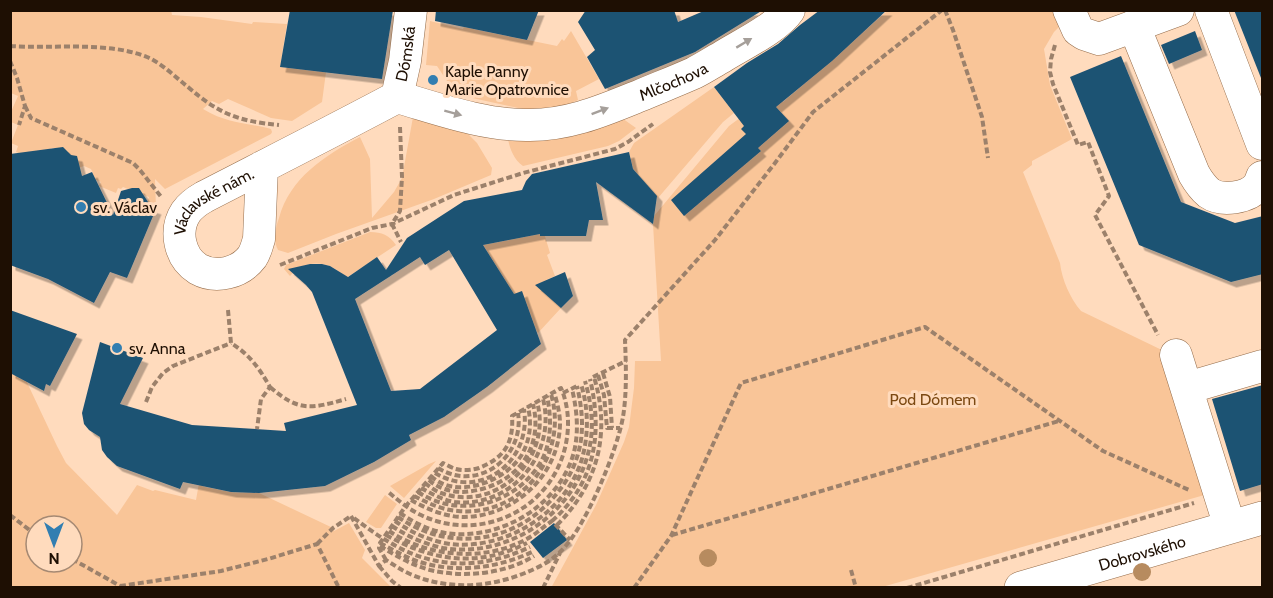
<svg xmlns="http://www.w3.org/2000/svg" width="1273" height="598" font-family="Cabin,sans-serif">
	<defs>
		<filter id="shadow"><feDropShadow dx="5.5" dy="5.5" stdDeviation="0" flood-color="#0004"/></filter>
	</defs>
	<rect width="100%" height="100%" fill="#ffdbbd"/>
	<path fill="#f9c598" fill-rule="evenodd" d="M171,10L172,15L201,17L252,24L253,22L287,24L280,67L326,72L322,102L292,121L271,118L228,99L219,104L212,101L203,109C228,124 244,122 271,129L272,132L271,134L165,189L155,179L156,209L146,206L149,197L144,195L134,188L128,189L123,187L121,189L118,188L116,193L99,186L101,182L92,178L93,173L91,169L84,166L78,168L54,152V148H51L39,161L16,152L18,146L11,143L18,125L11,122L10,114L18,96L11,93V11Z
		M887,11H1056L1062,24L1054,32L1044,49L1050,85L1072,139L1032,161V165L1023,172L1060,263C1062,280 1070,298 1081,311L1166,352L1208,494L882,587L551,588L596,505L624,442L629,427L634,388L635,361H661L653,224L654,216L729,126L756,106L777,95L783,102L832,60Z
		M430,21L463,29L464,27L557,46L562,39L564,41L571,31L599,79L576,91L578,100L545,114L445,92L447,81L437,66L426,65Z
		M714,87L734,113L723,122L658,198L633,169L629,152L634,143Z
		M619,116L636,128L619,141L608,146L523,166C512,158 508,144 507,131Z
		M413,117L461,127L477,143L492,168L491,175L434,199L336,234L288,253L278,250C273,240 275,229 279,218C290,178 324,156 360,137L370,159L372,218L394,192L402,178Z
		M370,232C382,232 389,235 396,245L346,278C330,260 306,258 290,276L284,269L286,265Z
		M544,233L550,253L547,255L555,276L546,280L561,308L538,333L483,245Z
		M10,369L23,374L57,446L66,463L117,515L137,485L153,491L155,490L196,500L199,483L205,487L231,492L259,493L333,528L334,531L349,523L365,550L362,558L391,587H11ZM36,526H72V562H36Z
		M436,461L404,498L390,486L429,464Z
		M385,495L397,504L381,528H376L366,522Z"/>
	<path fill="#1f5273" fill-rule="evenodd" filter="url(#shadow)" d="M290,10H393L382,79L280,67Z
		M436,10H539L527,40L435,21Z
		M586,10H674L678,22L706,10H763L695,52L605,89L587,57L595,50L578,22Z
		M820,10H887L832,61L776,107L789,121L758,148L761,151L684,216L671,200L746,134L741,129L744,126L714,87L747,63L778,44L800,25Z
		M1234,10H1263V78H1261Z
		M1195,31L1202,50L1169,64L1161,45Z
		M1121,56L1181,202L1235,223L1263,216V274L1231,282L1139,245L1070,77Z
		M63,147L71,155L77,156L82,176L92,172L113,215L121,191L132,188H139L148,202L146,206L156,209L127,278L110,272L94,303L48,279L10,265V154Z
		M629,152L633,169L657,196L653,224L596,182L603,220H589L586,236H540V234L483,245L514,294L522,291L541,344L487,387L444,417L409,435L411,440L374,462L325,486L259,493L231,492L183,482L180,489L117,466L107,457L102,450L100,437L89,430L84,424L82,413L100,342L143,358L120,404L192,425L286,431L284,423L357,405L312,292L306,285L288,269L310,264H322L330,266L348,277L377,257L386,270L407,238L464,201L522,190L526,181L532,174ZM449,250L497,330L420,389L391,391L355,299L420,257L425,265Z
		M565,272L573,296L561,308L535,285Z
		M10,310L77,334L50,386L46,384L44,391L10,373Z
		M1263,385V484L1240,491L1212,399Z
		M554,523L567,540L543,558L530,542Z"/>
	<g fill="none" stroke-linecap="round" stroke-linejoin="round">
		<g stroke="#956d4b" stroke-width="33">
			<g id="minor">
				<path d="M1069,10L1078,30L1084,34L1099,39L1178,10"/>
				<path d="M1211,10L1262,144"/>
				<path d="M1134,26L1194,174C1198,181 1203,188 1209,193C1222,202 1248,198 1258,186C1260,183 1261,180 1262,177"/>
				<path id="s1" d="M397,97L405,61L411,10"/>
				<path id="s2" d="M262,167L259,239C257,245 256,251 252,257C240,273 216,279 198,269C179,257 174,230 186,212C191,205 197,201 204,197C268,164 333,131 397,97C439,109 482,125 526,125C567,126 602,111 639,96C658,88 676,81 694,73C704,68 713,62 722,57C741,45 777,28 789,10"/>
				<path d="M1176,355L1230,527"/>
				<path d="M1187,388L1262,366"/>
			</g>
		</g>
		<g stroke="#956d4b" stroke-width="34">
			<g id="major">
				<path id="s3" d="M1021,588L1262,518"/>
			</g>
		</g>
		<path stroke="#9c816b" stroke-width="4" stroke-dasharray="6 3" stroke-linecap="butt" d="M945,10L953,30L982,117L988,158
			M1055,45L1051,59L1050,72L1053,84L1078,145L1088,142L1109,196L1095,215L1158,335
			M10,46C54,49 107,41 147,57C163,64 175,77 188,87C219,114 238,121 279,125
			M10,61L17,78L25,106L19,125
			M25,106L31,118L133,163L140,170L162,198
			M400,127L402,177L400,211L392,224L401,242
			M280,265L372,228L392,224L454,195L523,173L615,149L628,142L653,124
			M228,310L231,343C250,355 259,368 270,387L261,399L257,429
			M603,373L610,397L612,428
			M598,375L604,395L607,428H620
			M593,377L626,361
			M270,387C299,412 311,409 346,399
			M563,393L579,385
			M146,402L152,387L163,373L173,366L231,343
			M438,468C478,493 525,457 518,413
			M435,473C481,501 532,461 524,409
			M431,476C456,500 504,482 521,456C530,441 532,424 528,407
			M429,480C437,488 451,492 463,492C511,489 545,453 533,404
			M425,483C430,487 435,491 441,493C497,513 553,458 537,402
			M421,488C432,494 443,500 455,502C512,508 557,453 543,399
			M418,492C457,518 510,506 537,468C552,447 552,420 547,396
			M414,496C428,503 442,510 458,511C522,517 569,455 551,394
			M411,500C427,509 445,517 464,517C515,516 559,475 560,424C560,413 557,402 554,392
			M400,513C417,525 435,533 455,534C507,537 560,503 574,452C579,431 577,410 572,389
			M10,515L36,535
			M351,516L379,566L386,560C394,565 401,570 410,574C447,590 488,588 525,573C537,568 550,562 560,552C585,529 617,451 623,417C627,392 626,365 625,340L715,240L775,163L813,112L942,10
			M398,517C448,552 513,544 553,498C562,488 570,476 575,463C585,437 583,412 577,386
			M354,518C367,528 381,538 396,546C439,570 486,568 530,547
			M395,521C412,533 430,541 450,544C504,550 561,516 580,465C589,439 589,410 581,384
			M552,521C595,483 603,434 590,379
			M557,525C598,484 611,433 594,377
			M392,526C407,536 424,544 443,548C509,559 578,512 590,445C594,424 591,402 585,381
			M389,531C428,557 483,562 525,540C535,535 543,527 552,521L570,540
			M386,535C433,561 477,568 527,543
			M672,535L1059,421
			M380,543C391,549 402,555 414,560C452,574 496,569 532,552
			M317,544L333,528L351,516
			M380,546C396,556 412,565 430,570C464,578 505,574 534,556
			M72,559L122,587
			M386,560L379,548L380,543L405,507L443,463C447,465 452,468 456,469C463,471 473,470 479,468C504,458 514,443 512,416L561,388C570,409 570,433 563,455C544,514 476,542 421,515C408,509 398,500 387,491
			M379,566L392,581L401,588
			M851,570L856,588
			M120,586L221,571L268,559L317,544L339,588
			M543,588L560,553
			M634,588L671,536L741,383L925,327L1103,451L1189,490
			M907,588L1194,503"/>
		<use href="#minor" stroke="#fff" stroke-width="32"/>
		<use href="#major" stroke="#fff" stroke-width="33"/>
	</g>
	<g fill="#b78b5f">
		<circle cx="708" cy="558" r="9"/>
		<circle cx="1142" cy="572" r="9"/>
	</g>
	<defs><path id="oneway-solid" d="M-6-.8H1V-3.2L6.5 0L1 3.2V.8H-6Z" transform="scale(1.5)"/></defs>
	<g fill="#a59f9a">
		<use href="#oneway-solid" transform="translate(744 43) rotate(-31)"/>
		<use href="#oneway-solid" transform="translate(600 111) rotate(-21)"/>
		<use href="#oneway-solid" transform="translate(453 113) rotate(15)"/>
	</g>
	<g fill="#327eb1" stroke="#ffdbbd" stroke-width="2">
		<circle cx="433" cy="80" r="6"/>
		<circle cx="81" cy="207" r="6"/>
		<circle cx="117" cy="348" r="6"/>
	</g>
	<g text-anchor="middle" stroke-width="6" stroke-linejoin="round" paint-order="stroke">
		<g font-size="16" fill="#1e0f03" stroke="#ffdbbd">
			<text dy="6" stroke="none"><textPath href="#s1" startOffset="44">Dómská</textPath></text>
			<text dy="6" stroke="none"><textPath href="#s2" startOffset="744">Mlčochova</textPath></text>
			<text dy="6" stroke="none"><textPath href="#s2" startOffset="243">Václavské nám.</textPath></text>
			<text dy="6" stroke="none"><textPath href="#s3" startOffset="126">Dobrovského</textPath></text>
		</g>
		<g font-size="16" fill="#1e0f03" stroke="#ffdbbd" text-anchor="start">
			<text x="445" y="77">Kaple Panny<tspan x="445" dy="18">Marie Opatrovnice</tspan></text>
			<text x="93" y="213">sv. Václav</text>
			<text x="129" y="354">sv. Anna</text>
		</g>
		<g font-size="16" fill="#7c4912" stroke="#ffdbbd">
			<text x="933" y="405">Pod Dómem</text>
		</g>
	</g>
	<rect width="1273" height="598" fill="none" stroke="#1e0f03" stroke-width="24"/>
	<g transform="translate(54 544) rotate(180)"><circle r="28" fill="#ffdbbd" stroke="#a58973" stroke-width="1.5"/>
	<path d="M0-4.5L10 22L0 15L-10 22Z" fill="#327eb1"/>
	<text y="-9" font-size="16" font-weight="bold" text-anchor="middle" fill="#1e0f03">N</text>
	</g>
</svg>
